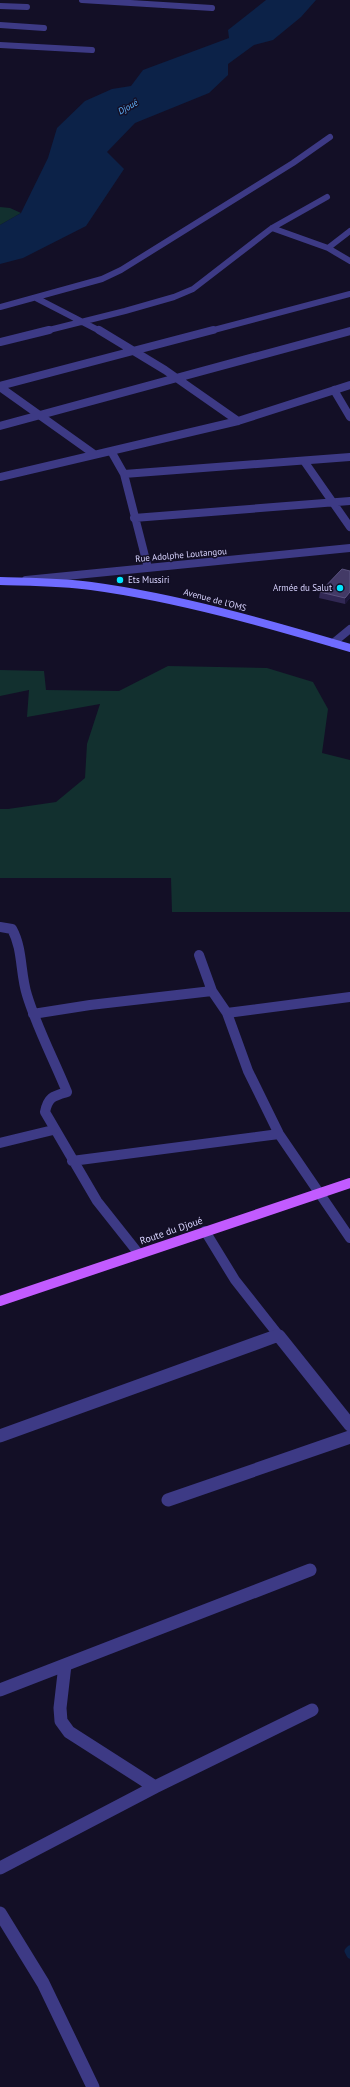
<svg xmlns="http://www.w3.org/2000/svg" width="350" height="2087" font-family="'PT Sans',sans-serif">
	<rect width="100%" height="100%" fill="#130f26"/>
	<path fill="#12302f" d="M0,207L10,208L21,213L0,225Z
		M168,666L267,668L313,682L328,709L322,753L350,760V912H172L171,878H0V809H8L56,802L85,778L87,744L100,704L27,717L29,690L0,696V670L44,671L46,690L119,691Z"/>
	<path fill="#0c2248" d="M266,0H316L301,17L273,40L254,45L228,64V75L209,93L135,123L107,152L124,169L86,226L23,258L0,264V225L21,213L48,158L57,128L85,101L112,89L131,86L143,70L229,38L228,30Z"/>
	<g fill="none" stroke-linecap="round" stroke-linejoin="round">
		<path stroke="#0c2248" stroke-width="7" d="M350,1949L348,1951L350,1955"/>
		<path stroke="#3d3a85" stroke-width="6" d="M82,0L212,8
			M0,6L27,7
			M0,25L44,28
			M0,45L92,50
			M272,228L328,248L350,261
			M328,248L350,231
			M36,298L100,331
			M0,307L102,279L121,270L293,163L330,137
			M45,331L125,311L174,297L193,289L272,228L327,197
			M210,331L350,294"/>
		<path stroke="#3d3a85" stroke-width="8" d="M99,330L165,370L238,421
			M0,342L49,330
			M0,386L213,330
			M0,387L94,454
			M334,390L350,417
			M0,426L350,331
			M111,451L124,474L148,568
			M304,461L350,527
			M124,474L350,457
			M0,477L238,421L350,385
			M134,518L350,501
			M26,580L350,548
			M333,643L350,629"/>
		<path stroke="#3d3a85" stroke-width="10" d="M0,927L12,929C23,949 20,973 27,995C37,1028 54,1060 67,1092C53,1096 48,1097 45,1112L97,1201L139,1254
			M199,955L212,991L227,1013L248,1071L279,1134L350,1238
			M227,1013L350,997
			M33,1014L90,1005L212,991
			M0,1143L53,1130
			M72,1161L279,1134
			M205,1231L235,1280L280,1337
			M273,1337L277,1335"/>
		<path stroke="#3d3a85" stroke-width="13" d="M279,1336L350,1425
			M0,1436L276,1336
			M168,1500L350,1437
			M65,1665L60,1708L61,1721L69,1732L155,1787
			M0,1690L310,1570
			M0,1868L155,1787L312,1710
			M0,1913L43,1983L93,2087"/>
		<path stroke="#6f6bff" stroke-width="8" d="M0,581C30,582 61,582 91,586C179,598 265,623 350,648"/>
		<path stroke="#c25bff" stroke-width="10" d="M0,1301L350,1183"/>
	</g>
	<path fill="#312854" d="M350,571V598L345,604L319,598L320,592Z"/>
	<path fill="#1d163a" d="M350,592V598L345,604V598Z"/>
	<path fill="#433a66" stroke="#5a527e" d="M342,569L350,571V592L345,598L320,592Z"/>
	<g fill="#00e5ff" stroke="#130f26" stroke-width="1.5">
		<circle cx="120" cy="580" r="4"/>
		<circle cx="340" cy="588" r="4"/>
	</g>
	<g text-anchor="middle" stroke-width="3" stroke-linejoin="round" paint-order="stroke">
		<g font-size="9" font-style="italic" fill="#62b6ff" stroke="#130f26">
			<text transform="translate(128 107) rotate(-30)" y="3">Djoué</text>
		</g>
		<g font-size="9" fill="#d9d4ff" stroke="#130f26">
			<text transform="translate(181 555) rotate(-5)" y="3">Rue Adolphe Loutangou</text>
			<text transform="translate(215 600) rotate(15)" y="3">Avenue de l'OMS</text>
		</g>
		<g font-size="9" fill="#d9d4ff" stroke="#130f26" text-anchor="start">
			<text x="128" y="583">Ets Mussiri</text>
			<text x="332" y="591" text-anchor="end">Armée du Salut</text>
		</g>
		<g font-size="10" fill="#d9d4ff" stroke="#130f26">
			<text transform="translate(171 1230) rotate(-19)" y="4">Route du Djoué</text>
		</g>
	</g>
</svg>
